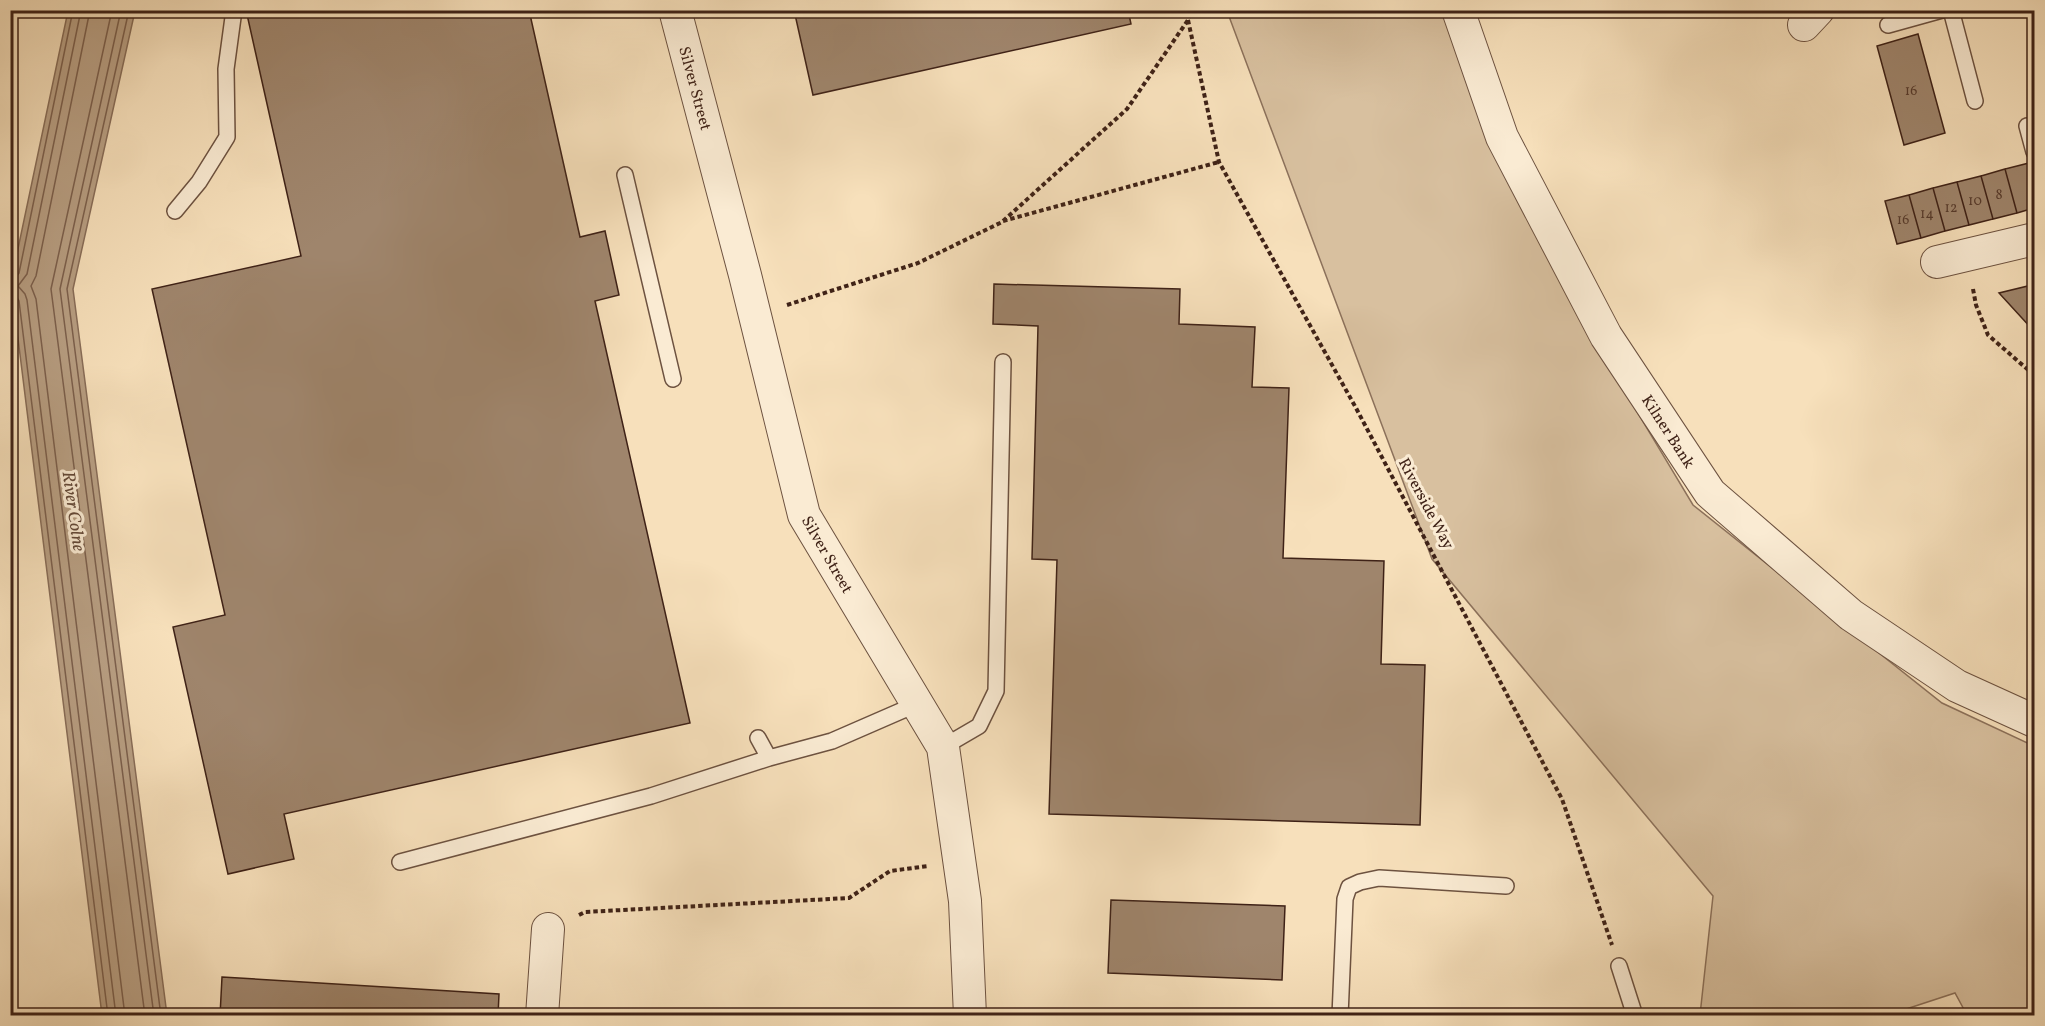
<svg xmlns="http://www.w3.org/2000/svg" width="2045" height="1026" font-family="Vollkorn,serif">
	<rect width="100%" height="100%" fill="#f7e0bb"/>
	<filter id="stains"><feTurbulence type="fractalNoise" baseFrequency=".00333" numOctaves="4"/><feColorMatrix values="0 0 0 0 .2 0 0 0 0 .09 0 0 0 0 .02 0 0 0 .5 -.17"/></filter>
	<radialGradient id="worn" r=".72"><stop offset=".6" stop-color="#630" stop-opacity="0"/><stop offset="1" stop-color="#630" stop-opacity=".3"/></radialGradient>
	<path fill="#d8c09f" stroke="#8c715b" stroke-width="1.5" d="M1227,11H1443L1488,142L1588,330L1693,505L1942,703L2034,746V1015H1967L1955,993L1888,1015H1700L1713,896L1432,559Z"/>
	<path fill="#b89f83" stroke="#886d58" stroke-width="1.5" d="M68,11H135L73,289L167,1015H102L11,282Z"/>
	<g fill="none" stroke-linecap="round" stroke-linejoin="round">
		<path stroke="#7c604d" stroke-width="1.5" d="M81,10L27,274L18,286L25,294L27,300L116,1016
			M90,10L36,276L31,286L36,299L125,1016
			M112,10L51,289L145,1016
			M121,10L60,289L154,1016
			M129,10L67,289L161,1016
			M10,278L16,277L19,273L73,10
			M10,294L16,296L19,301L108,1016"/>
	</g>
	<path fill="#9f856c" stroke="#3f2217" stroke-width="1.5" d="M246,10H529L580,237L605,231L619,295L595,301L690,723L284,814L294,859L228,874L173,627L225,615L152,289L301,256Z
		M794,10H1128L1131,24L813,95Z
		M1918,34L1945,133L1904,145L1877,46Z
		M2029,163L2034,183V208L2017,213L2005,169Z
		M2005,169L2017,213L1993,219L1981,176Z
		M1981,176L1993,219L1969,225L1957,182Z
		M1957,182L1969,225L1945,231L1933,188Z
		M1933,188L1945,231L1921,238L1909,195Z
		M1909,195L1921,238L1897,244L1885,201Z
		M994,284L1180,289L1179,324L1255,327L1252,387L1289,388L1283,558L1384,561L1381,664L1425,665L1420,825L1049,814L1057,560L1032,559L1038,326L993,324Z
		M2032,285L2034,294V329H2032L1999,293Z
		M1111,900L1285,906L1282,980L1108,973Z
		M222,977L499,994L498,1016H220Z"/>
	<g fill="none" stroke-linecap="round" stroke-linejoin="round">
		<g stroke="#6d5240" stroke-width="18">
			<path id="service" d="M1951,10L1975,101
				M1888,25L1942,10
				M2027,126L2034,152
				M625,175L673,379
				M175,211L199,182L227,137L226,69L234,10
				M758,738L769,758L832,741L917,704
				M943,747L979,726L996,691L1003,362
				M400,862L651,796L769,758
				M1619,966L1635,1016
				M1340,1016L1345,899L1349,887L1360,882L1379,878L1506,886"/>
		</g>
		<g stroke="#6d5240" stroke-width="34">
			<path id="minor" d="M675,10L745,275L804,515L943,747L965,901L970,1016
				M1458,10L1502,137L1606,336L1710,493L1851,615L1957,686L2034,721
				M1804,25L1818,10
				M1937,262L2034,239
				M542,1016L548,929"/>
		</g>
		<path stroke="#3f2217" stroke-width="4" stroke-dasharray="4.5 3" stroke-linecap="butt" d="M1188,20L1219,162L1356,408L1562,799L1612,945
			M1003,221L1219,162
			M1973,289L1976,305L1988,335L2034,375
			M787,305L918,263L1002,222L1127,109L1188,20L1192,10
			M579,915L585,912L849,898L890,871L928,866"/>
		<use href="#service" stroke="#faebd3" stroke-width="15"/>
		<use href="#minor" stroke="#faebd3" stroke-width="32"/>
	</g>
	<g text-anchor="middle" stroke-width="6" stroke-linejoin="round" paint-order="stroke">
		<g font-size="14" fill="#573b2c">
			<text x="1911" y="95">16</text>
			<text x="1999" y="199">8</text>
			<text x="1975" y="205">10</text>
			<text x="1951" y="212">12</text>
			<text x="1927" y="218">14</text>
			<text x="1903" y="224">16</text>
		</g>
		<g font-size="16" fill="#3f2217" stroke="#faebd3">
			<text transform="translate(696 88) rotate(75)" y="6">Silver Street</text>
			<text transform="translate(1669 431) rotate(57)" y="6">Kilner Bank</text>
			<text transform="translate(1427 503) rotate(62)" y="6">Riverside Way</text>
			<text transform="translate(828 554) rotate(60)" y="6">Silver Street</text>
		</g>
		<g font-size="18" font-style="italic" fill="#634837" stroke="#faebd3">
			<text transform="translate(74 511) rotate(82)" y="6">River Colne</text>
		</g>
	</g>
	<rect width="2045" height="1026" fill="none" stroke="#f7e0bb" stroke-width="36"/>
	<rect x="12" y="12" width="2021" height="1002" fill="none" stroke="#3f2217" stroke-width="3"/>
	<rect x="18" y="18" width="2009" height="990" fill="none" stroke="#3f2217" stroke-width="1.5"/>
	<rect width="100%" height="100%" filter="url(#stains)"/>
	<rect width="100%" height="100%" fill="url(#worn)"/>
</svg>
